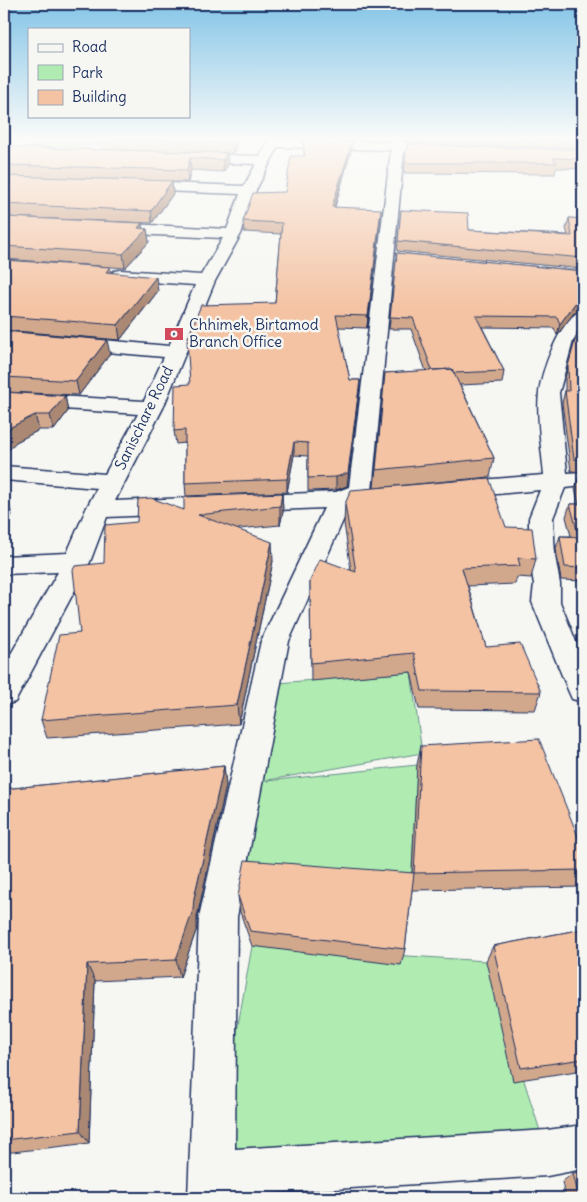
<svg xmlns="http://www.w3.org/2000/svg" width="587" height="1202" font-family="Delius,sans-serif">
	<rect width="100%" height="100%" fill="#f6f6f2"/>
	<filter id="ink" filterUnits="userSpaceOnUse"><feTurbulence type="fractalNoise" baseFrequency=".02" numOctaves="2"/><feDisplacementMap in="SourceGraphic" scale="10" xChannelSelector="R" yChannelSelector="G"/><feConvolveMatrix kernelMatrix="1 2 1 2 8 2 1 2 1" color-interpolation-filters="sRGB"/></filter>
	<g filter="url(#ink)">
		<path fill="#b0ecb2" stroke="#668e88" d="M13,139H109L104,145L41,147Z
			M411,672L422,753L257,782L417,765L411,890L227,875L266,684Z
			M252,946L486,961L547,1153L212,1173Z"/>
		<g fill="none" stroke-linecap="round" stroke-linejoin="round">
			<g stroke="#1b2f5e" stroke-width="3">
				<path id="minor" d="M269,139L392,142L393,139H405V143H417L423,147L417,151H404L372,491L368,496L350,505L289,641L237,917L235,1149L547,1130L583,1125V1169L547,1176L234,1195V1198H188L199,917L261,641L324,508L107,517L90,562L15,702L4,705V666L58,572L4,574V556L67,553L86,509L97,488L4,480V466L105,474L138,414L4,405V393L144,401L164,357L4,343V331L169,346L195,285L120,280L114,279L111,275L114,271L120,270L201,275L223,238L110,233L102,228L110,223L227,229L240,194L136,190L129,186L136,182L244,186L256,164L190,162L183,158L190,154L260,156ZM278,147L391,150L349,487L336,492L115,501L163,408L215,281L241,234L256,190Z
					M583,310V328L573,341L559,393L567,473L583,472V486L565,488L553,518L555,556L560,584V602L583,659V702L572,699L568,690L532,602L534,584L529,556V518L540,490L454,498L446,495L442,490L446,485L454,482L544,475C542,452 536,415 539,393C541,372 561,316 583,310Z"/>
			</g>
			<use href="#minor" fill="#f6f6f2" fill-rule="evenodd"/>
		</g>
		<path fill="#d2a88d" stroke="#1b2f5e" d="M4,139H11L12,141L8,147L227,153L228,165L223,172L191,170L188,182H172L173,194L152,223L4,217Z
			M101,139H239L233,153L103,150Z
			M406,139H583V148L407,142Z
			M303,140L352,142L351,151L335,207L381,219L367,328L338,327L350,380H360L359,392L347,486L336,490L308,491V456L294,455L287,492L186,496L185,483V443L176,444L174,431L190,384L275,303L281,234L244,232L243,221L285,192L304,156Z
			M407,144L583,150V169L556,168L555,174L404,173Z
			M401,210L469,230L568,235L566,229L569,218L583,219V269L397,251Z
			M4,217L142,223L143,229H147L149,242L125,268L4,259Z
			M397,253L583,271V310L574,313L557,335L554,328L482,327L504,371L502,383L460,385L494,458L490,477L374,488L385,373L426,371L411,329H389Z
			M4,260L110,267L111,272L158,291L120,340L4,330Z
			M583,323V472L571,471L562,403L565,391V378L578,330Z
			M4,331L110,354L79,395L4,392Z
			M4,392L65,396L68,411L54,430H39L16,442Z
			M579,476H583V581L561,580L557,556L556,548L560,536H571L566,517L570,504H579L575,489Z
			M282,493L283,512L280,525L238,529L273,561L239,724L47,738L41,720L80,633L104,563L137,522L184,510Z
			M345,504L506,527L536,559L531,578L517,577L515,584L468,586L486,647L541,692L535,710L419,709L411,672L311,681L310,581L351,570L344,523Z
			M421,746L583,849V886L582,887L412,890L405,949L401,965L252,946L240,912L238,896L412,873L417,765Z
			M224,766L226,786L197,917V928L180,977L95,981L89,1143L4,1153V789Z
			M583,929V1070L513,1081L486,961L493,946Z
			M573,1173L583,1198H566L562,1182Z"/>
		<path fill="#ab8873" stroke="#1b2f5e" d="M4,139H11L12,141L8,147L4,148Z
			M234,139H239L233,153L232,143Z
			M352,142L351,151L331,218L332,207Z
			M227,153L228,165L223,172V160Z
			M190,158L191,170L188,182L187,170Z
			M172,181L173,194L152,223L151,211Z
			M381,209V219L367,328L368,316Z
			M142,223L143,233L147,229L149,242L125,268L123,254Z
			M110,267L112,281L106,272Z
			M156,277L158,291L120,340L118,325Z
			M583,300V310L574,313L557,335L560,324L576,302Z
			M107,340L110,354L79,395L76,381Z
			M360,380L359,392L347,486L336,490V477Z
			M65,396L68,411L54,430L50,415Z
			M35,415L39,430L16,442L4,455V435L11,427Z
			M294,442V455L287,492V479Z
			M282,493L283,512L280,525V506Z
			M7,499L12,515L4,528V504Z
			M272,542L273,561L239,724L237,705Z
			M224,766L226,786L197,917V928L180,977L176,960L194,898Z
			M87,964L95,981L89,1143L80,1131Z"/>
		<path fill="#f4c3a4" stroke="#1b2f5e" d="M112,139H234L232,143Z
			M303,140L352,142L332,207L381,209L368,316L336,315L350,380H360L348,473L336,477L308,478V443L294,442L287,479L185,483V430L174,431L175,385L190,384L187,340L201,305L275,303L282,223L243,221L253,193L285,192L291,156H305Z
			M407,144L583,150V159L553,158L557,163H405Z
			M4,147L227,153L223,160L190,158L187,170L4,165Z
			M4,176L172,181L151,211L4,204Z
			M401,210L468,213L469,230L572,236L569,218L583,219V258L398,241Z
			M4,217L142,223L138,228L147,229L123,254L4,246Z
			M397,253L583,271V300L576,302L560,324L557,317L476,316L504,371L454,373L452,369L432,370L413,318L390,317Z
			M4,260L110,267L106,272L156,277L118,325L4,316Z
			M583,323V459H574L565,391H569L568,366L578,330Z
			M4,331L107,340L76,381L4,377Z
			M452,369L494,458L376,470L385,373Z
			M4,392L65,396L50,415H35L11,427L4,435Z
			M579,476H583V494Z
			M489,478L506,527L532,528L536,559L518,558L520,566L462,568L486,647L520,644L541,692L422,691L414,653L311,663L310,581L320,559L356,572L345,504L351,490Z
			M282,493L280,506L198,515L272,542L237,705L41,720L59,635L80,633L73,570L75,566L104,563L105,525L137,522L138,499L151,498L184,510V497Z
			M4,499H7L4,504Z
			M570,504H583V568L565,567L561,543L560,536L579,537Z
			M539,739L583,849V870L414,873L421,746Z
			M224,766L194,898L193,910L176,960L87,964L80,1131L4,1140V789Z
			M245,860L414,873L405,949L250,931L238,896Z
			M583,929V1059L521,1068L493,946Z
			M583,1172V1198H579L573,1173Z"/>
	</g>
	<linearGradient id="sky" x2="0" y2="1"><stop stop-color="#84c5e7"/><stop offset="0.45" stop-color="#fbfbf9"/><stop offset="1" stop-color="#fbfbf9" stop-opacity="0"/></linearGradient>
	<rect width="587" height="308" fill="url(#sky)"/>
	<defs>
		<g id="bank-bare" transform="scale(1.5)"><path d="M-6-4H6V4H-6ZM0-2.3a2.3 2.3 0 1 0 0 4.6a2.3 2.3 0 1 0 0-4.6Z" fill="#d1495b" stroke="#f6f6f2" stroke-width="2.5" paint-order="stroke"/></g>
	</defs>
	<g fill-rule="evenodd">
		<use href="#bank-bare" x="174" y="334"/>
	</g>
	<g text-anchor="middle" stroke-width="5" stroke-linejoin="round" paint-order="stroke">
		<g font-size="15" fill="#1b2f5e" stroke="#f6f6f2" text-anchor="start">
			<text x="189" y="330">Chhimek, Birtamod<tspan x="189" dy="17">Branch Office</tspan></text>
		</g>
		<g font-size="15" fill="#1b2f5e" stroke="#f6f6f2">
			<text transform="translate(144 418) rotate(-64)" y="5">Sanischare Road</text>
		</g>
	</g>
	<rect width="587" height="1202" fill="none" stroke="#f6f6f2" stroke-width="20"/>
	<rect x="10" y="10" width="567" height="1182" fill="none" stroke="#1b2f5e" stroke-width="2" filter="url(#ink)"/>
	<rect x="28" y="28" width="162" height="90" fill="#f6f6f2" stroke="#9ea6b7"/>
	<rect x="38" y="44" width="25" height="8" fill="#f6f6f2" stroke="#9ea6b7"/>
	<text x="72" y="52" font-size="15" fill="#1b2f5e">Road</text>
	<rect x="38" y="65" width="25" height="15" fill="#b0ecb2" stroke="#9ea6b7"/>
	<text x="72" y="78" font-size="15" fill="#1b2f5e">Park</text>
	<rect x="38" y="90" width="25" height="15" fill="#f4c3a4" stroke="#9ea6b7"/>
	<text x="72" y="102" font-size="15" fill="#1b2f5e">Building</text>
</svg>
